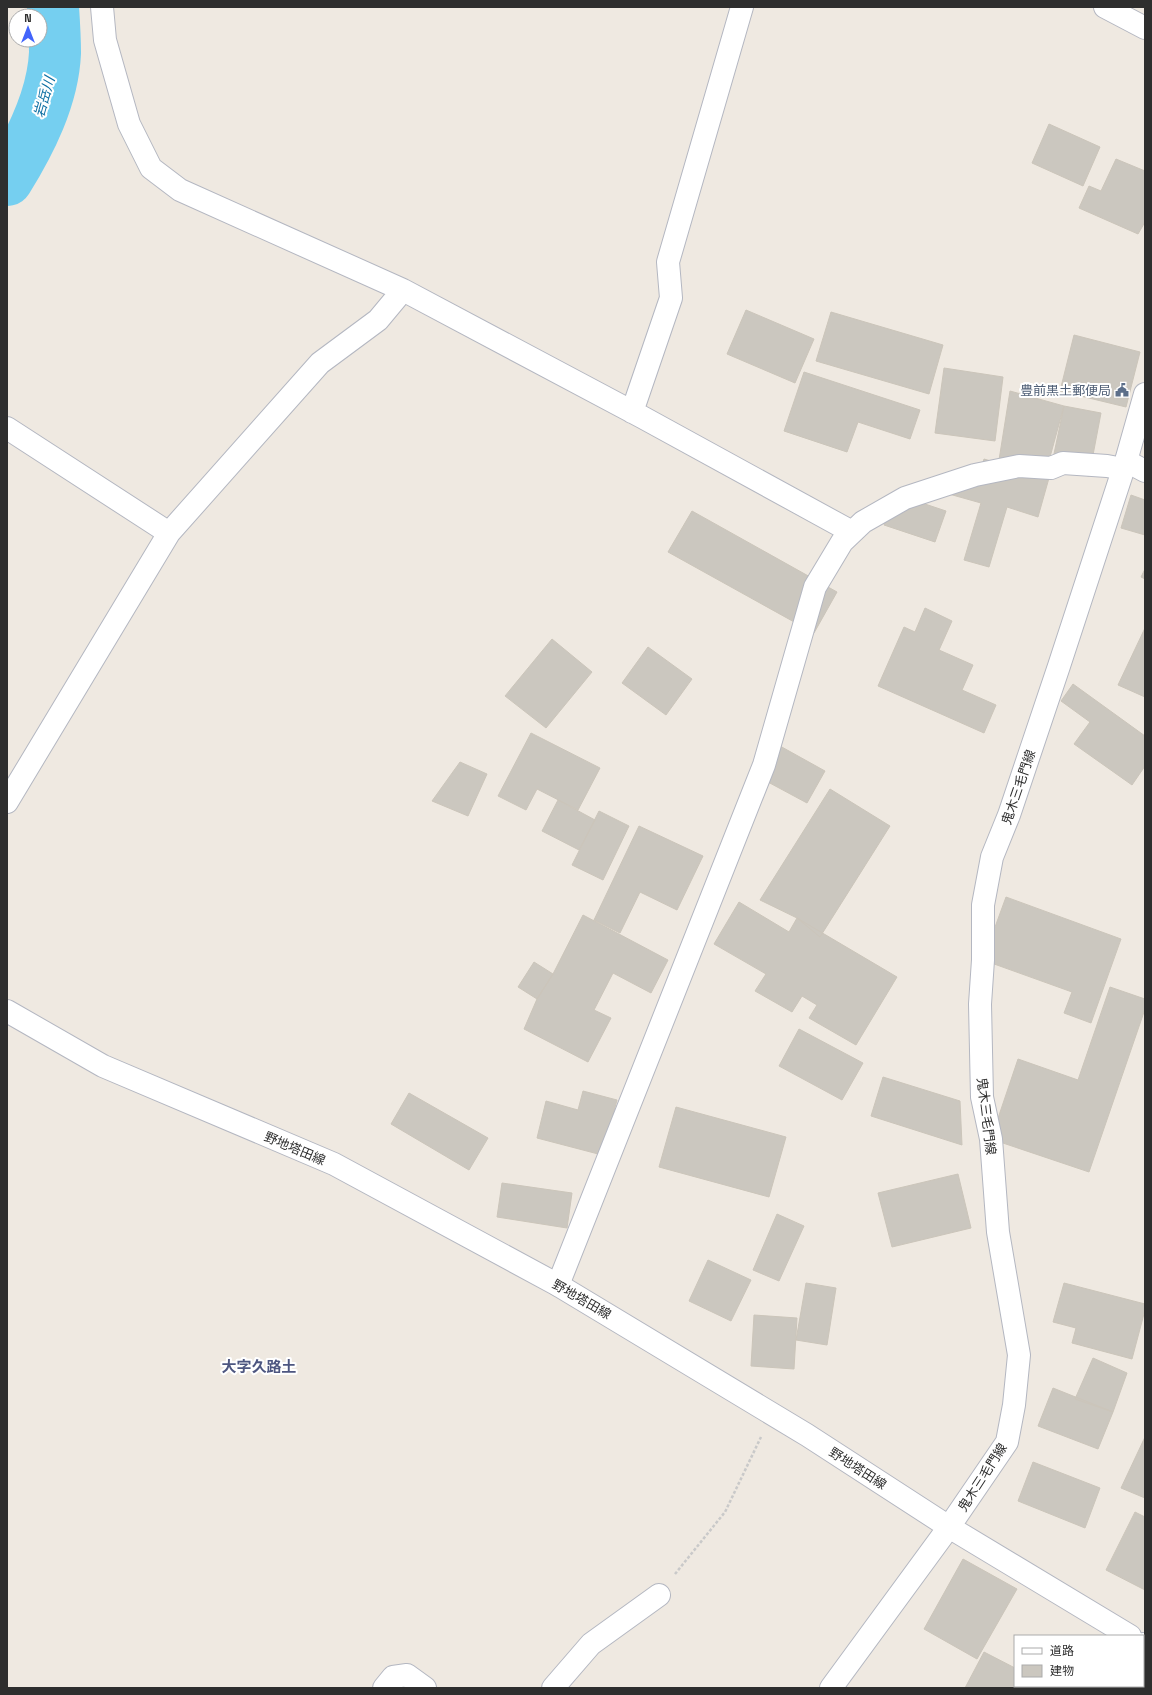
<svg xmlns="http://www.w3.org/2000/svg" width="1152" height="1695" font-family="'Space Grotesk','Noto Sans JP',sans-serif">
	<rect width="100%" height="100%" fill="#efe9e1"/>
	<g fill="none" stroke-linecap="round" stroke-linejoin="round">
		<path stroke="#75cff0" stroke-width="52" d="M7,180C30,143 53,98 55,53C55,38 54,22 53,7"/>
	</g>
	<path fill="#cbc7bf" stroke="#cbc5ba" d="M1049,124L1100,147L1083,186L1032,163Z
		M1116,159L1145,171V222L1138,234L1079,208L1089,186L1101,191Z
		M746,310L814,339L795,383L727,354Z
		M831,312L943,345L929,394L816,361Z
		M1074,335L1140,352L1126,407L1060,391Z
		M944,368L1003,377L995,441L935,433Z
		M804,372L920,410L910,439L858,422L847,452L784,431Z
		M1010,391L1064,406L1047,468L999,460Z
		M1064,406L1101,413L1089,476L1051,468Z
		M984,459L1049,478L1038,517L1007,507L989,567L964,560L981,503L949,494L978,478Z
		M895,494L946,511L935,542L884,525Z
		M1131,495L1145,500V535L1121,528Z
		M692,511L837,592L814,633L668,552Z
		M1145,569V579L1141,577Z
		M925,608L952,621L939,650L973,665L962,690L996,705L984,733L878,686L904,627L915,632Z
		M1145,628V697L1118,685Z
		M552,639L592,672L546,728L505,696Z
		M648,647L692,679L666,715L622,683Z
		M1073,684L1145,736V766L1132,785L1074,744L1090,722L1061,701Z
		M531,733L600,768L578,810L537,789L526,810L498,796Z
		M771,741L825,771L807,803L753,774Z
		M460,762L487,774L468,816L432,801Z
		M830,789L890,826L820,937L797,918L760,900Z
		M558,800L595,820L579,850L542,831Z
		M599,811L629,826L603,880L572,865Z
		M639,826L703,856L677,910L640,892L620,933L594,920Z
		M1006,897L1121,939L1091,1023L1064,1013L1072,992L983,960Z
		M739,902L789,932L797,918L897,977L856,1045L809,1018L817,1005L802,996L792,1012L755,991L766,974L714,944Z
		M583,915L668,960L651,993L613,973L594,1010L611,1018L588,1062L524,1029L537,999L553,974Z
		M534,962L553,974L537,999L518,987Z
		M1110,987L1145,999V1009L1089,1172L991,1139L1018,1059L1078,1080Z
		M799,1029L863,1063L842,1100L779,1066Z
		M883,1077L960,1101L962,1145L871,1116Z
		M583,1091L617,1100L602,1155L537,1138L546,1101L578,1110Z
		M409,1093L488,1138L469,1170L391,1124Z
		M676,1107L786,1137L769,1197L659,1167Z
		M958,1174L971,1228L892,1247L878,1193Z
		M502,1183L572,1193L567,1228L497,1217Z
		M777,1214L804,1226L779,1281L753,1270Z
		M708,1260L751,1280L731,1321L689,1301Z
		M806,1283L836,1288L827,1345L796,1340Z
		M1064,1283L1145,1304V1310L1132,1359L1072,1343L1076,1328L1053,1322Z
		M754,1315L797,1318L794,1369L751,1366Z
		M1093,1358L1127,1373L1113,1412L1075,1399Z
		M1053,1388L1113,1412L1098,1449L1038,1426Z
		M1145,1437V1498L1121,1488Z
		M1033,1462L1100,1488L1085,1528L1018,1501Z
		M1135,1512L1145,1517V1590L1106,1570Z
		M963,1559L1017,1589L977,1659L924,1629Z
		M984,1652L1015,1668V1686H1048L1052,1688H965Z"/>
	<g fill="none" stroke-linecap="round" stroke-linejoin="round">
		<g stroke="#b4b7c1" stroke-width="24">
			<path id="street" d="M102,7L105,40L129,124L151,168L180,190L403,290L642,417L852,532
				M1105,7L1145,28
				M632,412L671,298L668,262L742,7
				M7,428L169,533
				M1126,461L1145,471
				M7,802L169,533L320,363L378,320L403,290
				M558,1285L764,765L815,587L842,542L863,522L905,498L975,475L1019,466L1051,468L1063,463L1107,466L1123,469
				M384,1688L393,1677L407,1675L425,1688
				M553,1688L591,1644L659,1595"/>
		</g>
		<g stroke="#b4b7c1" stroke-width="24">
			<path id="secondary" d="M7,1011L103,1066L334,1164L558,1285L807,1435L949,1527L1130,1636
				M1143,1644L1145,1645
				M831,1688L949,1527L1007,1442L1014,1405L1019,1355L998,1232L991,1139L982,1097L980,1004L983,960V905L992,857L1009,815L1059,666L1126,461L1145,394"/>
		</g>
		<path stroke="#c9c9c9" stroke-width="2.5" stroke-dasharray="3 2" stroke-linecap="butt" d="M675,1574L725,1512L761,1437"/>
		<use href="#street" stroke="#fff" stroke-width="22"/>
		<use href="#secondary" stroke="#fff" stroke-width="22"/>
	</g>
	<defs>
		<g id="civic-bare" transform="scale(1.08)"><path d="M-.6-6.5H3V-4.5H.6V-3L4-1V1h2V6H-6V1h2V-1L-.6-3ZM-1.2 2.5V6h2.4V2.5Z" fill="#5c6f8a" stroke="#fff" stroke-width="2.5" paint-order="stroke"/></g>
	</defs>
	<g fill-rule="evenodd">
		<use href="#civic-bare" x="1122" y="390"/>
	</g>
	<g text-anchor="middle" stroke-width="4" stroke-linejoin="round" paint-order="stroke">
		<g font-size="13" fill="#4e5e75" stroke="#fff" text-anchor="end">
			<text x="1111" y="395">豊前黒土郵便局</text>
		</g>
		<g font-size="13" fill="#2e2e2e" stroke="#fff">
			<text transform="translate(1018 787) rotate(-71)" y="5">鬼木三毛門線</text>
			<text transform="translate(987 1116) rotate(83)" y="5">鬼木三毛門線</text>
			<text transform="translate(295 1148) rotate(23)" y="5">野地塔田線</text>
			<text transform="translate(582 1299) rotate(30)" y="5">野地塔田線</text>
			<text transform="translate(858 1468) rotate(33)" y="5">野地塔田線</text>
			<text transform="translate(982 1477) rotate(-57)" y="5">鬼木三毛門線</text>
		</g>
		<g font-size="14" font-style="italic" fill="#0d6fa3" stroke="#fff">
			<text transform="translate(44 97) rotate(-74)" y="5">岩岳川</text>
		</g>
		<g font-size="15" font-weight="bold" fill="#4d5680" stroke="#fff">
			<text x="259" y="1372">大字久路土</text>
		</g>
	</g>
	<rect width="1152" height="1695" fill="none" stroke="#2e2e2e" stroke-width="16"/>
	<rect x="1014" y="1635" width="130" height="52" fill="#ffffff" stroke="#ababab"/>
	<rect x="1022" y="1648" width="20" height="6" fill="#ffffff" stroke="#ababab"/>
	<text x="1050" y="1655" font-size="12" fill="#2e2e2e">道路</text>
	<rect x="1022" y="1665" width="20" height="12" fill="#cbc7bf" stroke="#ababab"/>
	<text x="1050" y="1675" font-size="12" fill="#2e2e2e">建物</text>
	<g transform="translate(28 28)"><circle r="19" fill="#ffffff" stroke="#ababab"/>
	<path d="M0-3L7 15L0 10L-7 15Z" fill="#4264fb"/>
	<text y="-6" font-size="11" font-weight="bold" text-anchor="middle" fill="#2e2e2e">N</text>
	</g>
</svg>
